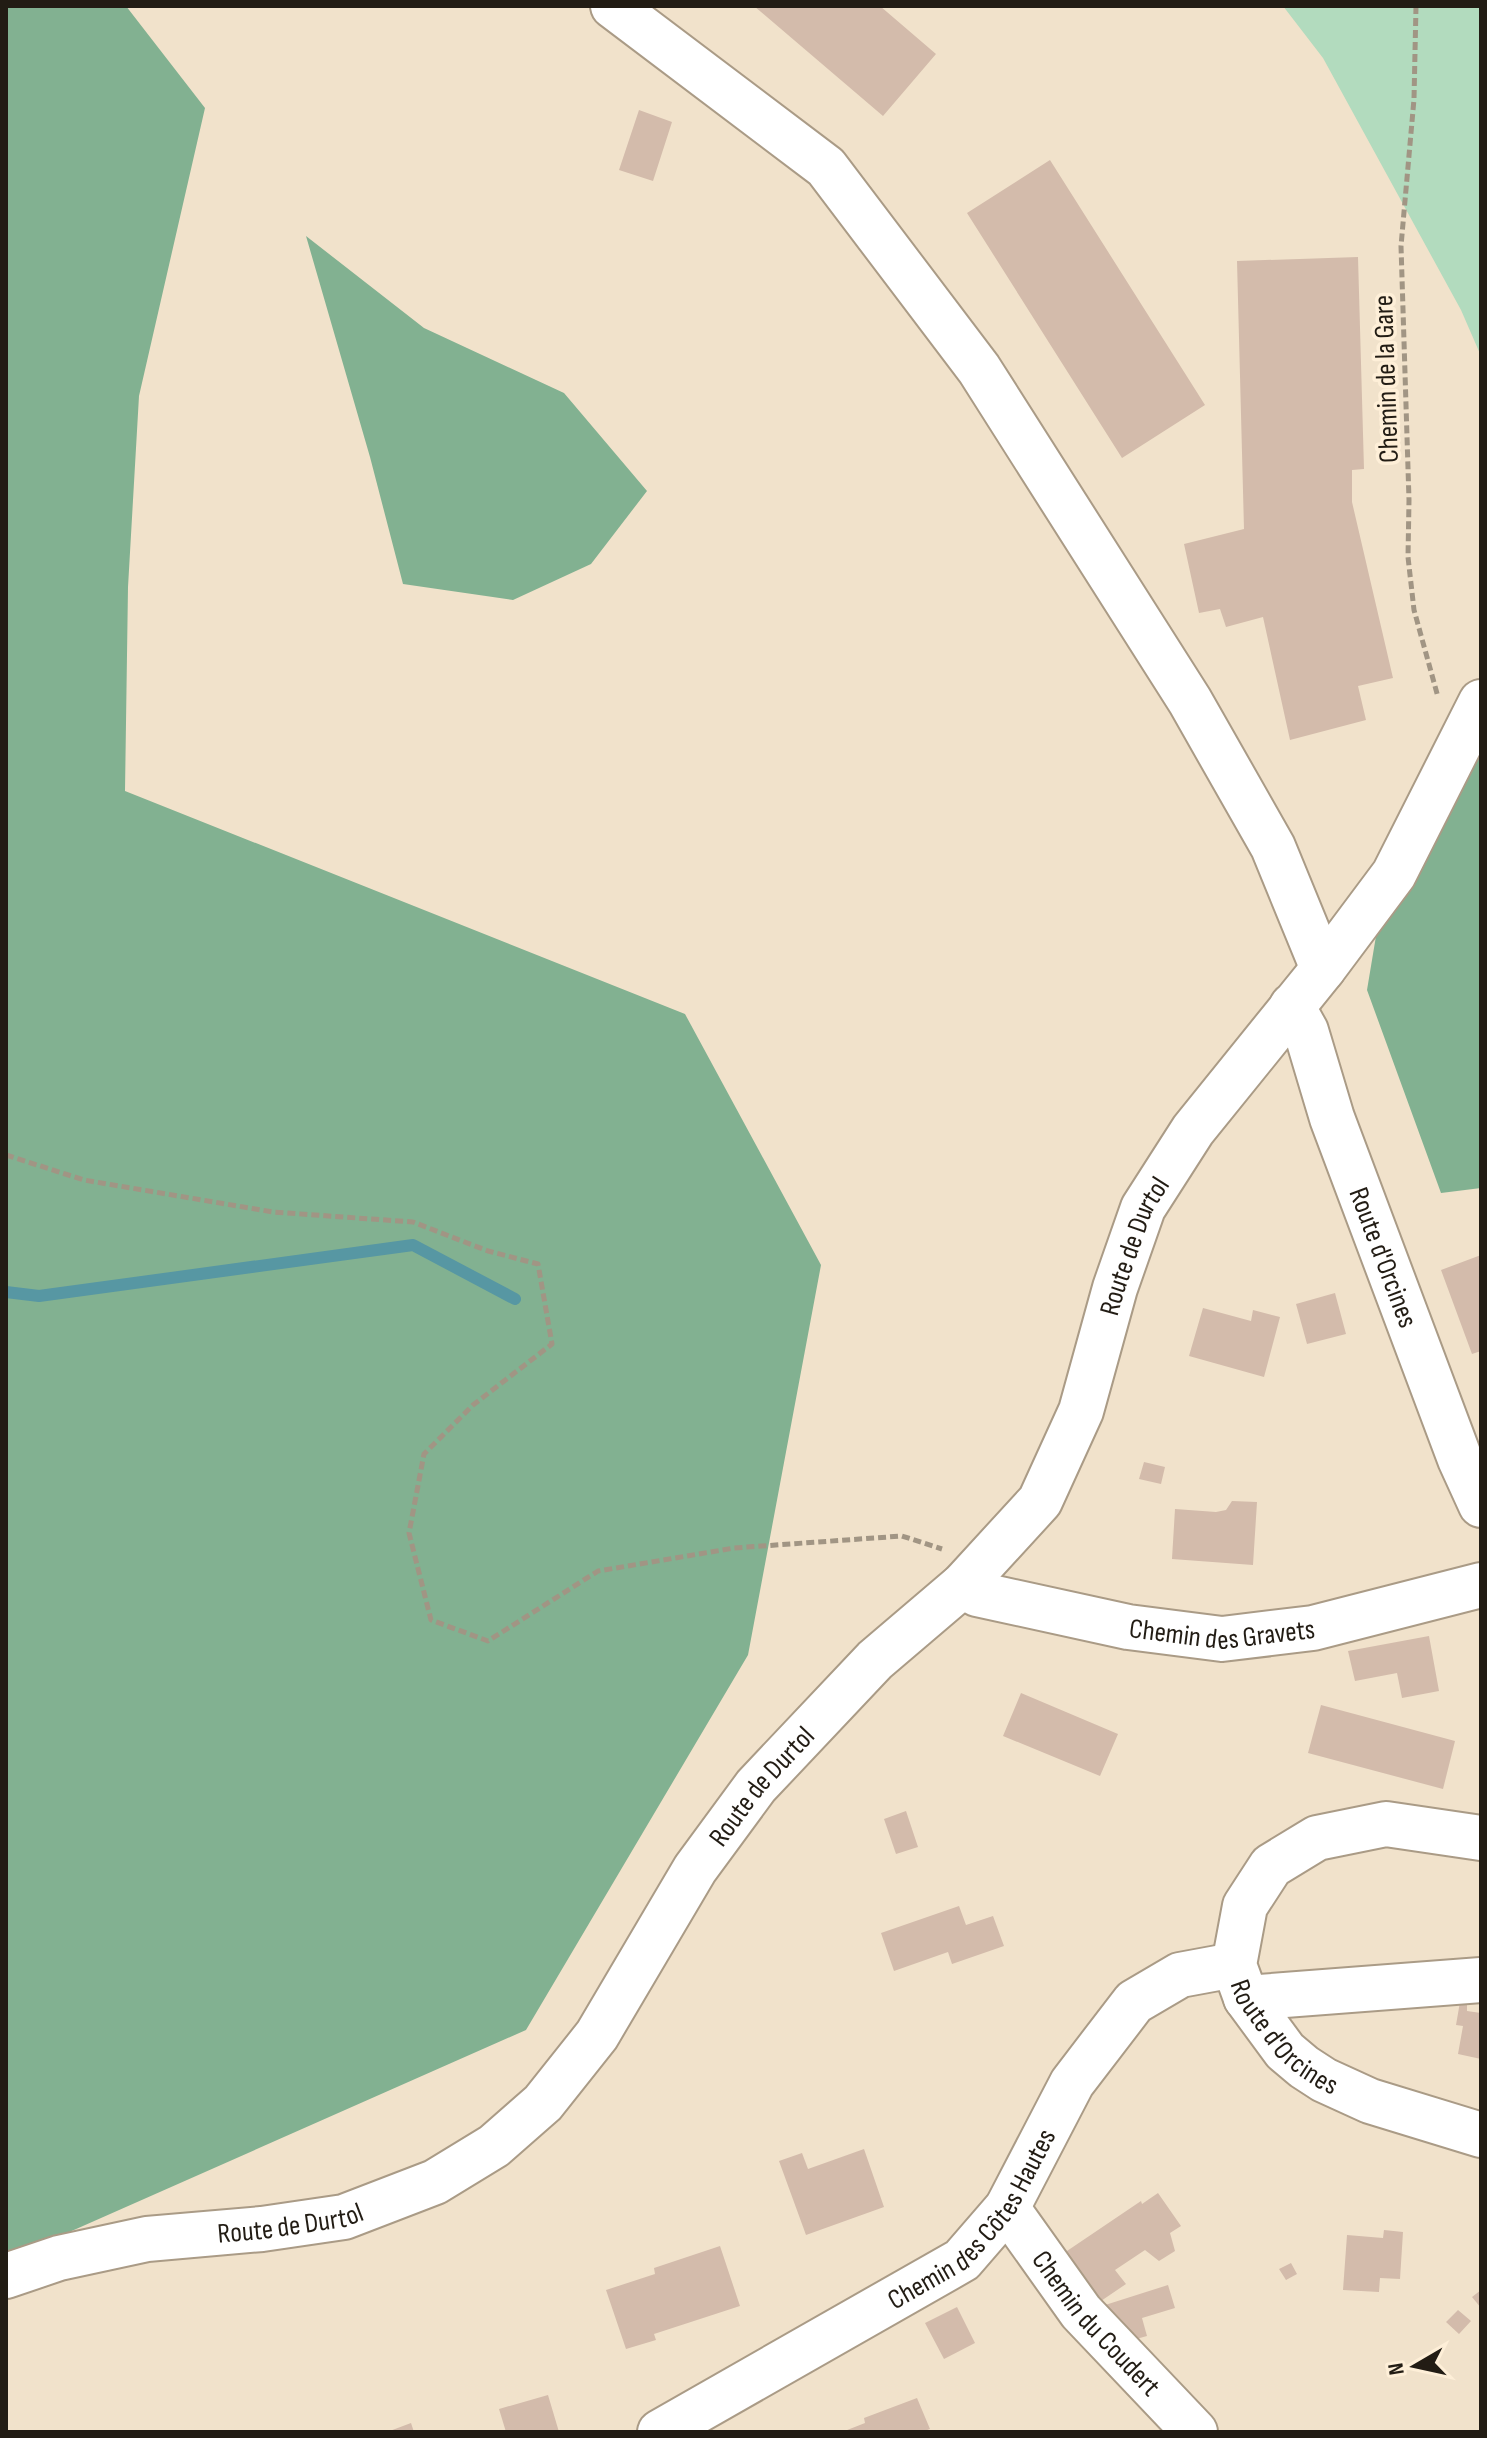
<svg xmlns="http://www.w3.org/2000/svg" width="1487" height="2438" font-family="'Sofia Sans Condensed',sans-serif">
	<rect width="100%" height="100%" fill="#f1e2cb"/>
	<path fill="#b2dbbe" d="M1283,6H1481V356L1461,310L1323,58Z"/>
	<path fill="#82b191" d="M6,6H126L205,108L139,396L128,587L125,791L685,1014L821,1265L748,1655L526,2030L6,2260Z
		M306,236L424,328L564,393L647,491L591,564L513,600L403,584L370,457Z
		M1481,736V1188L1441,1193L1367,990L1382,900Z"/>
	<g fill="none" stroke-linecap="round" stroke-linejoin="round">
		<path stroke="#5797a3" stroke-width="12" d="M6,1292L39,1296L413,1245L515,1299"/>
	</g>
	<path fill="#d3bbab" d="M754,6H880L936,54L883,116Z
		M639,110L672,122L653,181L619,170Z
		M1050,160L1205,405L1122,458L967,213Z
		M1358,257L1364,469L1352,470V502L1393,678L1358,686L1366,720L1290,740L1263,617L1226,627L1220,609L1199,613L1184,544L1244,529L1237,261Z
		M1481,1255V1351L1472,1354L1441,1270Z
		M1335,1293L1346,1334L1307,1344L1296,1304Z
		M1203,1308L1251,1321L1253,1310L1280,1317L1264,1377L1189,1356Z
		M1144,1462L1165,1467L1161,1484L1139,1479Z
		M1232,1501L1257,1502L1253,1565L1172,1559L1175,1509L1216,1512L1226,1510Z
		M1429,1636L1439,1691L1402,1698L1397,1673L1355,1681L1348,1651Z
		M1021,1693L1118,1734L1100,1776L1003,1736Z
		M1321,1705L1455,1741L1443,1789L1308,1753Z
		M906,1811L918,1847L896,1854L884,1819Z
		M959,1906L966,1925L993,1916L1004,1946L952,1964L948,1952L894,1971L881,1933Z
		M1460,2002L1467,2003V2011L1481,2013V2059L1458,2054L1463,2026L1456,2025Z
		M864,2149L884,2207L806,2235L779,2161L802,2153L808,2169Z
		M1158,2193L1181,2226L1170,2233L1175,2251L1159,2261L1145,2250L1115,2270L1126,2284L1098,2303L1064,2253L1141,2201L1142,2204Z
		M1384,2230L1403,2232L1400,2279L1380,2278L1379,2292L1343,2290L1347,2235L1383,2238Z
		M720,2246L740,2306L654,2334L656,2340L626,2349L606,2290L655,2274L654,2268Z
		M1291,2263L1297,2274L1286,2280L1279,2269Z
		M1168,2285L1175,2308L1142,2318L1147,2336L1129,2341L1102,2306Z
		M1481,2290V2308L1472,2297Z
		M957,2307L975,2343L944,2359L925,2323Z
		M1458,2310L1471,2321L1459,2334L1446,2322Z
		M548,2395L559,2432H506L499,2409Z
		M917,2398L930,2429L922,2432H842L865,2423L864,2418Z
		M411,2423L414,2432H387Z"/>
	<g fill="none" stroke-linecap="round" stroke-linejoin="round">
		<g stroke="#aa9b86" stroke-width="48">
			<g id="minor">
				<path d="M613,6L826,167L979,369L1190,701L1273,847L1323,969"/>
				<path id="s1" d="M1292,1006L1306,1031L1332,1118L1460,1459L1481,1505"/>
				<path id="s2" d="M963,1585L977,1594L1128,1627L1222,1639L1313,1628L1481,1585"/>
				<path id="s3" d="M1481,1838L1386,1824L1317,1838L1271,1866L1245,1906L1234,1965L1246,1998L1285,2051L1304,2067L1324,2080L1370,2101L1481,2135"/>
				<path d="M1246,1998L1481,1980"/>
				<path id="s4" d="M1007,2208L1081,2312L1195,2432"/>
				<path id="s5" d="M6,2276L59,2258L147,2239L262,2229L344,2217L435,2182L494,2146L543,2103L597,2035L695,1869L756,1786L875,1660L963,1585L1040,1501L1081,1411L1115,1288L1143,1208L1193,1130L1323,969L1394,874L1481,702"/>
				<path id="s6" d="M660,2432L962,2260L1007,2208L1072,2083L1134,2002L1180,1975L1234,1965"/>
			</g>
		</g>
		<path stroke="#a19584" stroke-width="5" stroke-dasharray="8 4" stroke-linecap="butt" d="M1416,6L1414,99L1401,246L1409,500L1408,557L1414,610L1438,697
			M6,1155L84,1180L273,1212L413,1222L488,1251L538,1264L552,1344L473,1405L424,1454L409,1533L431,1620L488,1641L598,1571L734,1548L902,1536L942,1549"/>
		<use href="#minor" stroke="#fff" stroke-width="44"/>
	</g>
	<g text-anchor="middle" stroke-width="7" stroke-linejoin="round" paint-order="stroke">
		<g font-size="28" fill="#221c14" stroke="#feefd8">
			<text transform="translate(1385 379) rotate(-92)" y="10">Chemin de la Gare</text>
			<text dy="10" stroke="none"><textPath href="#s5" startOffset="1634">Route de Durtol</textPath></text>
			<text dy="10" stroke="none"><textPath href="#s1" startOffset="268">Route d'Orcines</textPath></text>
			<text dy="10" stroke="none"><textPath href="#s2" startOffset="266">Chemin des Gravets</textPath></text>
			<text dy="10" stroke="none"><textPath href="#s5" startOffset="962">Route de Durtol</textPath></text>
			<text dy="10" stroke="none"><textPath href="#s3" startOffset="418">Route d'Orcines</textPath></text>
			<text dy="10" stroke="none"><textPath href="#s6" startOffset="384">Chemin des Côtes Hautes</textPath></text>
			<text dy="10" stroke="none"><textPath href="#s5" startOffset="290">Route de Durtol</textPath></text>
			<text dy="10" stroke="none"><textPath href="#s4" startOffset="146">Chemin du Coudert</textPath></text>
		</g>
	</g>
	<rect width="1487" height="2438" fill="none" stroke="#221c14" stroke-width="16"/>
	<g transform="translate(1415 2366) rotate(261)" stroke="#feefd8" stroke-width="6" paint-order="stroke">
	<path d="M0-6L14 30L0 20L-14 30Z" fill="#221c14"/>
	<text y="-12" font-size="22" font-weight="bold" text-anchor="middle" fill="#221c14">N</text>
	</g>
</svg>
